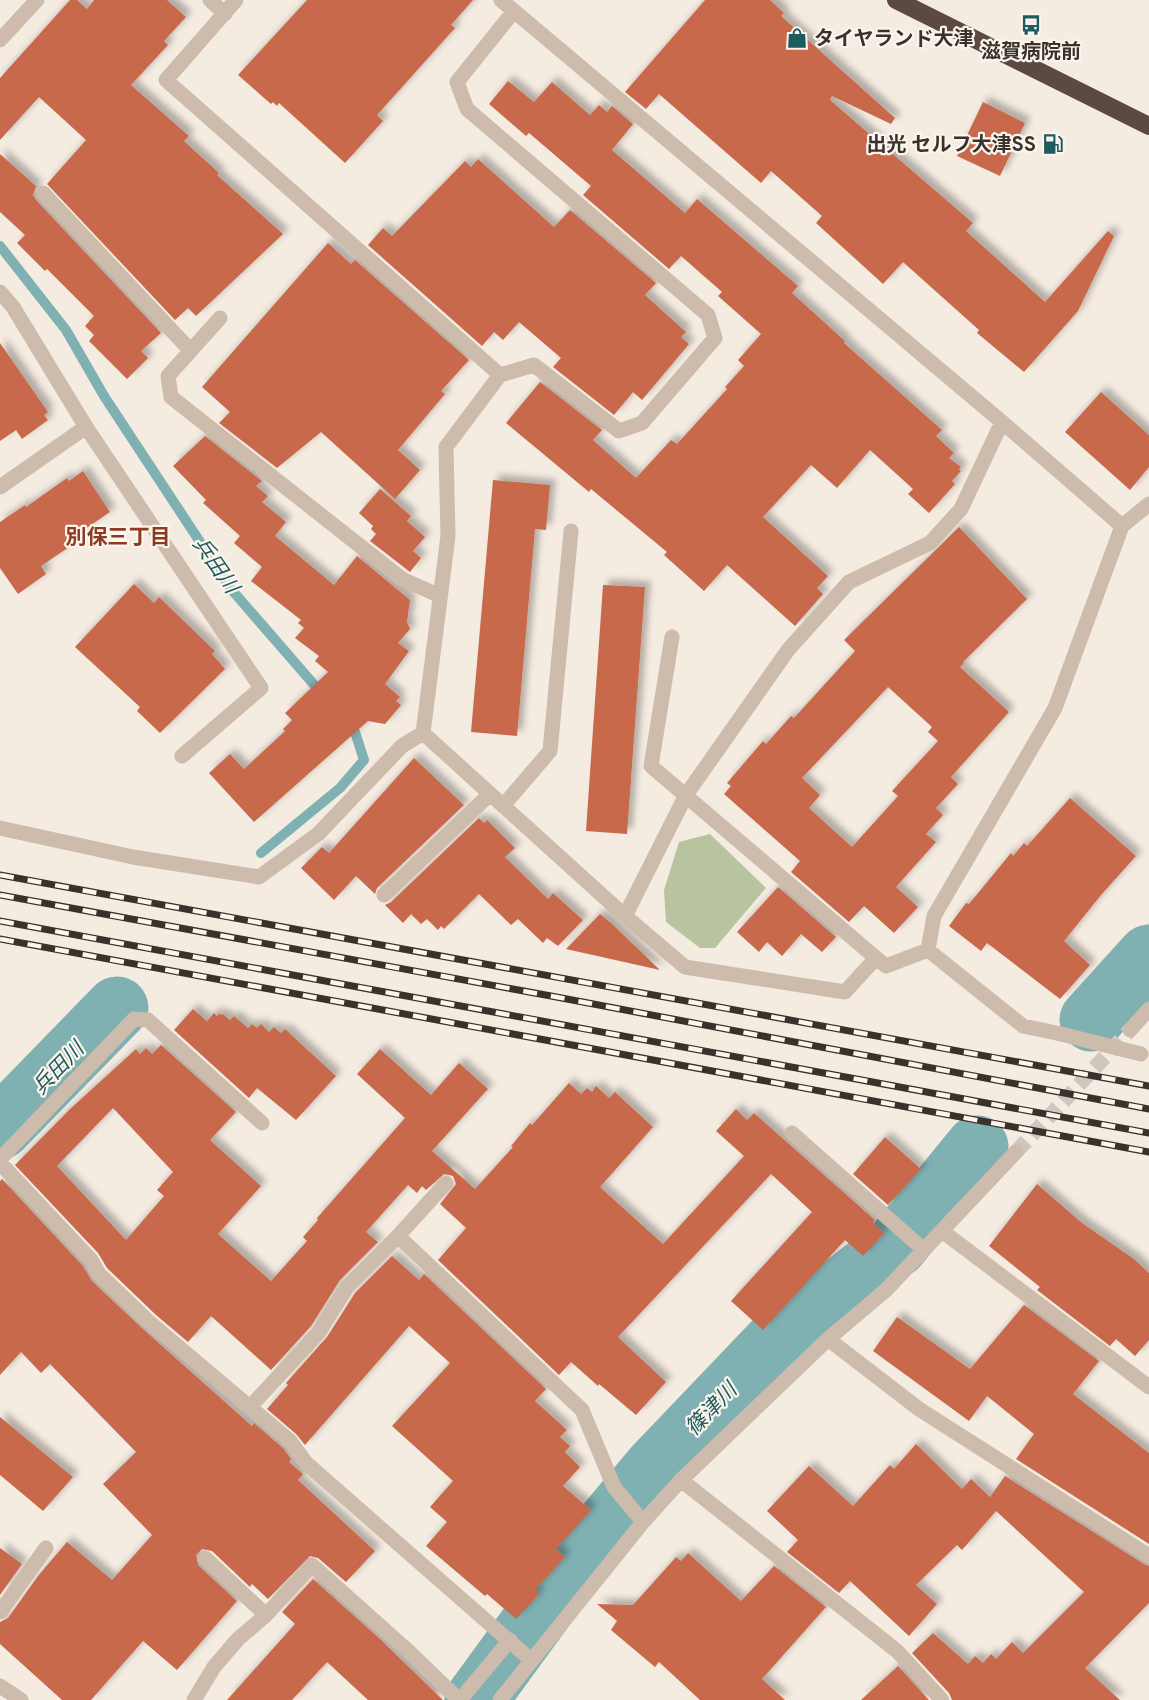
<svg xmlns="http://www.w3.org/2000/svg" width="1149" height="1700" font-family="Overpass,'Noto Sans JP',sans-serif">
	<defs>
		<filter id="shadow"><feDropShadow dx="5.5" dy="-5.5" stdDeviation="3" flood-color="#0004"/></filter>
	</defs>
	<rect width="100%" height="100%" fill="#f4ebe1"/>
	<path fill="#b8c4a0" d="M710,834L766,888L715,948H700L666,922L664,890L679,842Z"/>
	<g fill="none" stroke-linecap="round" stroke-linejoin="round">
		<path stroke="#7fb0b2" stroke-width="10" d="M0,246L66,330L104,396L231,589L323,695
			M261,853L340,788L364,760L355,732L347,722"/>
		<path stroke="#7fb0b2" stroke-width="63" d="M1091,1020L1149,956
			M0,1128L117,1008
			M476,1700L581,1556L655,1468L783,1334L896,1246L977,1147"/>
	</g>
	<path fill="#c8694b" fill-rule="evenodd" filter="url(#shadow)" d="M70,0H77L87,9L94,0H167L186,17L164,41L168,45L131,85L189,136L184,141L219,173L217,175L283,234L196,316L188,308L175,320L47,184L86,140L39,97L0,140V78Z
		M307,0H473L451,25L455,28L377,115L383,121L345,163L279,103L277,106L273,102L271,104L238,75Z
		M705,0H770L784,13L781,16L895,118L891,124L832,96L830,100L973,223L966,231L1045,302L1108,231L1114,236L1078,311L1024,372L977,333L979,330L903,262L883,284L816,223L822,216L771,171L761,183L659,94L646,109L625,92Z
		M508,81L534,102L552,82L590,115L599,105L607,112L612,106L633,124L612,150L685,213L697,199L798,286L792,293L845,341L844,343L942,430L936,436L954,453L949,458L961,467L959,469L961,471L952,481L955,484L929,513L908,494L913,489L870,450L837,488L811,465L763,517L828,576L817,588L823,594L795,626L727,565L704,591L664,555L667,552L591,489L589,492L506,423L540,382L602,430L593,440L636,478L671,440L677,444L727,389L725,387L744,366L738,360L761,334L718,296L722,292L681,256L669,269L583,195L591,186L529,133L526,136L489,104Z
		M983,102L1025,123L1000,176L957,156Z
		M0,154L36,186L33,195L36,200L161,333L141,351L148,358L127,379L89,341L94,335L85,326L94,316L47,269L45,271L17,243L25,235L0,212Z
		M478,159L554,227L570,210L656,283L645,295L686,332L681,337L689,344L642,400L633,392L614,415L553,367L561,358L519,322L503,340L494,332L482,346L368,245L383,228L392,236L465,161L471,167Z
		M328,243L351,264L355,260L469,360L441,391L445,394L398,450L420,470L395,499L321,432L277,468L219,423L230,412L202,387Z
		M0,343L48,412L44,415L48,420L22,439L16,430L0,441Z
		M1101,392L1149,435V467L1130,490L1065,432Z
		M205,436L262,481L256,486L268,496L262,502L286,522L275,536L334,585L357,556L410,600L407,622L410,629L398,643L409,651L385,684L400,697L396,701L401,705L385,724L368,721L254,822L209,773L230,754L244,769L285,731L283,729L292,720L285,713L328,672L315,661L319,656L295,638L304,628L298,623L301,620L251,581L262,567L234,543L240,536L203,503L206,500L173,466Z
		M83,471L110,512L75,536L78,541L41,566L46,574L18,594L0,568V522L25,505L26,507L67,478L69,481Z
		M493,480L550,485L546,530L535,529L517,736L471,732Z
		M380,489L411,516L407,521L425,537L413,551L421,558L410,572L370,541L376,534L371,529L373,526L359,513Z
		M959,527L1027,599L963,662L964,663L960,667L1009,712L951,777L958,784L936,808L943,815L926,834L936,842L896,887L918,907L894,933L864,906L849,922L791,872L800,861L724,794L731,786L727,783L763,741L766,744L791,716L794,718L855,651L844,640ZM888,687L932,727L928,732L938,741L892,791L898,796L852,847L809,808L820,795L802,778Z
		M134,584L154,603L159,597L215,651L212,654L225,669L160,733L137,711L140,707L75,647Z
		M603,585L645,587L627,834L586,831Z
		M414,758L464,805L377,888L375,894L356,876L334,900L301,868L322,847L329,853Z
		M1070,798L1136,856L1101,895L1064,941L1090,965L1060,999L987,943L981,951L949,926L966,903L969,904L1011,853L1013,856L1024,843L1027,846Z
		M479,818L484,823L487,820L515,848L505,857L548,899L553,893L583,920L558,946L547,938L543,943L518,919L511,925L479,894L444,929L441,926L438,930L427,919L421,924L411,914L403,923L385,905L391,902Z
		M778,887L836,937L822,952L801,934L782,956L767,942L759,952L737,932Z
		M600,914L611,923L660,970L566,949Z
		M193,1009L207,1021L214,1013L217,1016L219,1013L221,1015L223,1014L230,1020L234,1016L248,1028L252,1024L257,1028L261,1024L269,1032L274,1027L281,1033L285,1029L336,1076L296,1120L257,1088L249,1098L174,1030Z
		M161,1045L236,1112L210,1140L261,1186L218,1234L271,1281L307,1241L303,1237L318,1220L317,1218L405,1118L357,1074L380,1049L431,1095L459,1063L488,1089L432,1151L475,1189L513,1147L511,1146L530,1123L532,1125L569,1083L581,1094L587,1088L592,1092L596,1086L609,1098L615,1092L653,1127L600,1187L663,1244L744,1156L716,1131L736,1109L747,1120L754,1113L875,1220L873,1223L884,1233L863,1256L845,1240L763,1330L731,1301L812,1212L771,1174L618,1337L666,1382L636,1415L599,1384L598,1386L571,1362L559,1375L438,1260L466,1228L440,1204L456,1184L453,1176L444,1174L426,1190L422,1186L417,1193L408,1185L366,1232L378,1242L340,1280L311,1326L271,1370L211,1316L188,1342L156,1315L107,1268L98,1253L15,1165L69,1110L136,1049L140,1054L146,1048L152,1054ZM113,1108L173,1172L157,1190L164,1196L126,1240L57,1166Z
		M885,1137L921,1169L888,1205L853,1174Z
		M2,1179L83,1266L92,1281L143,1329L252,1426L254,1423L283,1448L291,1459L289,1462L303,1474L298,1480L375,1551L346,1582L318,1558L310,1556L268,1599L252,1584L250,1587L212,1551L202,1549L196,1555L198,1565L237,1601L177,1670L143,1641L91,1700H62L0,1644V1622L8,1618L38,1576L67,1542L112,1580L152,1535L103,1484L136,1452L50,1364L41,1373L21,1352L0,1375V1181Z
		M1037,1184L1082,1223L1134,1259L1149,1273V1340L1135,1356L1116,1339L1110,1346L1037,1290L1040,1287L989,1246Z
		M392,1256L419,1280L424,1274L546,1389L535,1401L567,1430L560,1437L570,1446L565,1452L580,1467L563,1486L591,1510L556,1549L565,1557L535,1590L539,1594L516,1619L487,1594L485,1596L426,1546L447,1522L430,1507L453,1481L392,1426L450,1363L409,1326L305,1445L296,1434L267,1409L288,1385L286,1383L327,1337L355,1293Z
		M1024,1305L1099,1361L1073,1394L1149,1453V1544L1016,1459L1034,1434L987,1396L969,1421L873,1351L897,1317L970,1369Z
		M0,1417L73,1477L43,1511L0,1475Z
		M916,1444L962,1489L971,1479L990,1497L1005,1476L1144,1564L1149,1566V1603L1085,1668L1120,1700H952L949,1693L912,1653L933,1633L968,1664L975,1656L983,1663L991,1654L996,1659L1012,1642L1023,1653L1084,1592L996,1511L962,1550L957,1545L916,1585L937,1604L909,1636L850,1581L839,1593L787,1552L798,1540L767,1511L809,1466L853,1506L890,1465L894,1469Z
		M0,1548L22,1564L0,1595Z
		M688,1553L741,1601L774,1566L826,1607L762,1679L785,1700H700L659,1662L655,1667L611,1630L617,1621L597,1604L633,1605L676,1557L681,1561Z
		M313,1579L380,1639L443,1700H368L327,1662L292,1700H227L295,1624L282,1612Z
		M898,1666L929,1700H861Z"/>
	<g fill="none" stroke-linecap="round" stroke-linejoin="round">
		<path stroke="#cfc6bd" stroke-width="15" stroke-dasharray="15 8" stroke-linecap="butt" d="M1016,1152L1130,1030"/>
		<path stroke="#cdbbac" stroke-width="15" d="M210,0L225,14
			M236,0L166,80L500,375
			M501,0L1002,422L1122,526
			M514,11L457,82L467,109L708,315L715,338L642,423L619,431L534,365L500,375L446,447L448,536L423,733L625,916L685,967L845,992L876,958L886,966L928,950L1023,1026L1061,1034
			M0,40L37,0
			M43,193L190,350
			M0,292L13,307L86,427L261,688L182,756
			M220,318L168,376L171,397L402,579L440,596
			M0,487L86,427
			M672,637L651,766L876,958
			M503,806L550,751L571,531
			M0,828L133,857L259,877L318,834L402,746L423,733
			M384,895L490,794
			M625,916L686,795L788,650L849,582L930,543L961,509L1002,422
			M928,950L934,916L1055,708L1122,526L1149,504
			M1130,1030L1149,1009
			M792,1133L924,1250
			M0,1159L134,1019L148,1020L262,1123
			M0,1163L91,1260L99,1274L149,1322L290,1441L306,1463L531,1660
			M446,1183L398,1236L582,1410L614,1487L643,1522
			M942,1231L1149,1387
			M828,1339L919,1409L1149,1556
			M251,1406L319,1332L347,1287L398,1236
			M681,1480L897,1651L942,1700
			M205,1558L266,1615L312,1565L406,1649L459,1700
			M0,1612L46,1548
			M0,1686L21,1700
			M194,1700L214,1667L238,1639L266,1615
			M460,1700L510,1640
			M500,1700L643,1522L681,1480L828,1339L886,1290L1016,1152"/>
		<path stroke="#5c4a42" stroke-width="18" d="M896,0L1149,126"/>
		<g stroke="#3b302b" stroke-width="7">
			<path id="rail" d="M0,875L1149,1086
				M0,895L551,996L1149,1109
				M0,921L1149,1133
				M0,939L1149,1152"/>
		</g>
		<use href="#rail" stroke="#fbf5ee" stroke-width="4.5" stroke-dasharray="14" stroke-linecap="butt"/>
		<path stroke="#cdbbac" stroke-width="15" d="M1061,1034L1141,1054"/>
	</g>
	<defs>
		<g id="bus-bare" transform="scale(1.62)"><path d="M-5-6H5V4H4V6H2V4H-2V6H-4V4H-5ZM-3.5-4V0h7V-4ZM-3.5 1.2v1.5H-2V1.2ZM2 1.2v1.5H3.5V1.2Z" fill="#1f5a5e" stroke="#fbf5ee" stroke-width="2.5" paint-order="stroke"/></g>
		<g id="shop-bare" transform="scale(1.62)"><path d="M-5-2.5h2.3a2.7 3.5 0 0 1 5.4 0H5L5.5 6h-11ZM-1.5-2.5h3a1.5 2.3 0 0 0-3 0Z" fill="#1f5a5e" stroke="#fbf5ee" stroke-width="2.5" paint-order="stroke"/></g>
		<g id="fuel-bare" transform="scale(1.62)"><path d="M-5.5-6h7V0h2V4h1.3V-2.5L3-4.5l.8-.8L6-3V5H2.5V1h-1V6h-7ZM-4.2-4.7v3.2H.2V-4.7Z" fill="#1f5a5e" stroke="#fbf5ee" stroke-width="2.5" paint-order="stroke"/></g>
	</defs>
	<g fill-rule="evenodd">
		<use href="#bus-bare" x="1031" y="25"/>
		<use href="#shop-bare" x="797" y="38"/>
		<use href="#fuel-bare" x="1053" y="144"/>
	</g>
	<g text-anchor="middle" stroke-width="4.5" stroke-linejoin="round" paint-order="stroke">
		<g font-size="20" font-weight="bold" fill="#3b302b" stroke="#fbf5ee" text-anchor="start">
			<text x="814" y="45">タイヤランド大津</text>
			<text x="1031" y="58" text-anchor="middle">滋賀病院前</text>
			<text x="1036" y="151" text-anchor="end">出光 セルフ大津SS</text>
		</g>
		<g font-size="21" font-weight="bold" fill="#8c3b22" stroke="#fbf5ee">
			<text x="118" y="544">別保三丁目</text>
		</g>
		<g font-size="21" font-style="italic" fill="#1f5a5e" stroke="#fbf5ee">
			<text transform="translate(216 565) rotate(55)" y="7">兵田川</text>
			<text transform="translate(58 1068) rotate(-46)" y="7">兵田川</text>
			<text transform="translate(711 1409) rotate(-46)" y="7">篠津川</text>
		</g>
	</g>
</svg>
